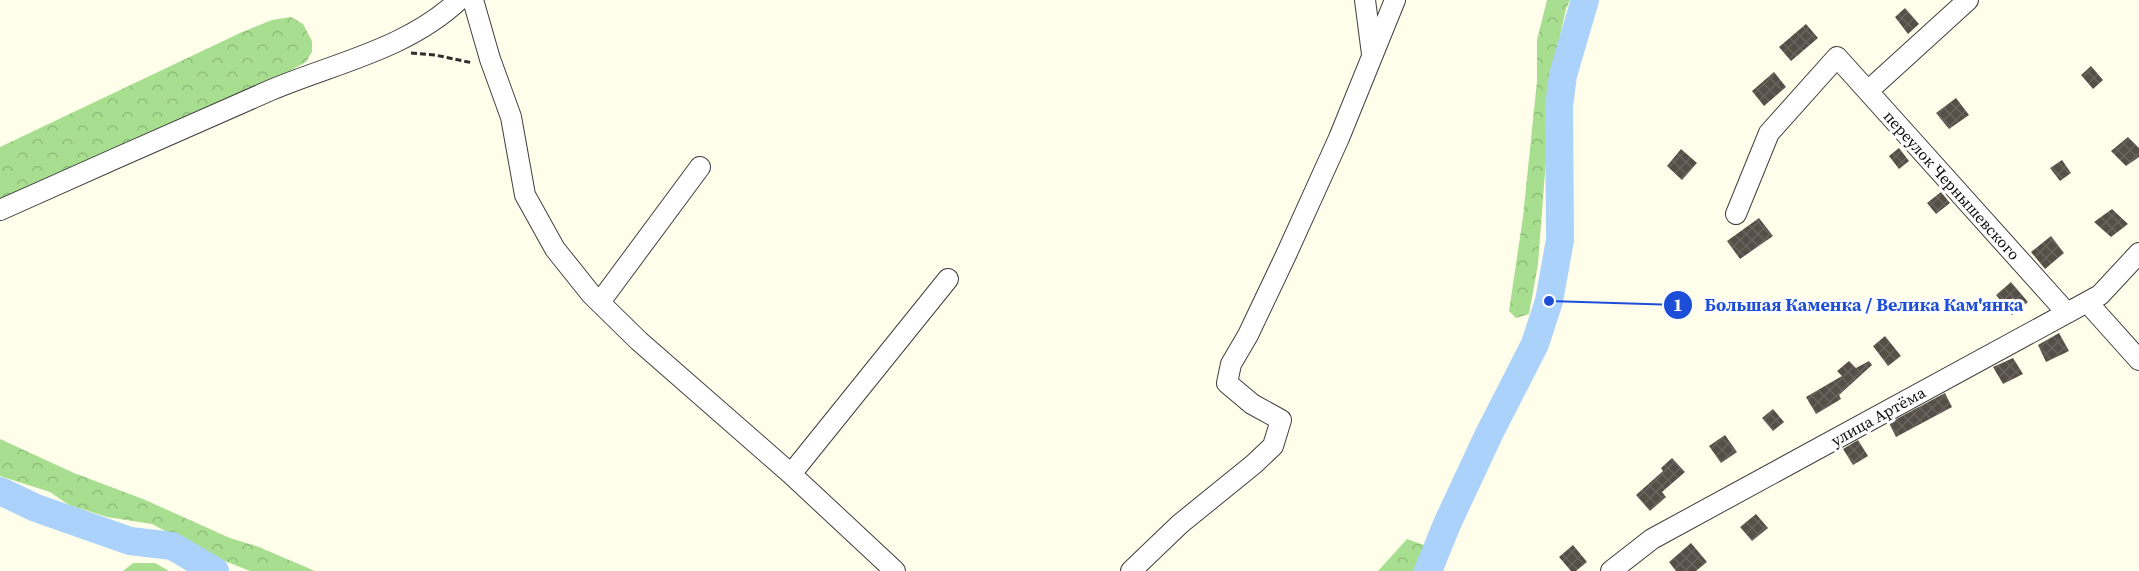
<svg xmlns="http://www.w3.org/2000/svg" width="2139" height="571" font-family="'Source Serif 4',serif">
	<defs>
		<pattern id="forest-crowns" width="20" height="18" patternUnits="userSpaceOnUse" patternTransform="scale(1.5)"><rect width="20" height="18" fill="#a8de90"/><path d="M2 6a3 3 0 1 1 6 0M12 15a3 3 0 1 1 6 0" fill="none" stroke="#8fbd7b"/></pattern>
		<pattern id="building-cross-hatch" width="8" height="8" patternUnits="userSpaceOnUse" patternTransform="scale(1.5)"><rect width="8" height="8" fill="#564f48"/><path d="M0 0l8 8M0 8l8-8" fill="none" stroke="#69645e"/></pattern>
	</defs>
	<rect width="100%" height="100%" fill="#fffeeb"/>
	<path fill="url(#forest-crowns)" d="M1547,0H1570L1566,9L1553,68L1538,264L1529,314L1516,318L1509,311L1523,217L1537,81V40Z
		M291,17L303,24L312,41V52L306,62L270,82L0,203V147L240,33L272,20Z
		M0,439L74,473L143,499L230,538L259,547L315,571H250L212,556L152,524L107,517L69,505L50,492L0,476Z
		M1407,539L1424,545V561L1416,571H1378Z
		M133,563H155L169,571H123Z"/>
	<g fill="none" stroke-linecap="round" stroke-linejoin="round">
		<path stroke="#abd2fb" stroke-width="28" d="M0,491L36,508L130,541L172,546L215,571
			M1428,571L1447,524L1489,434L1535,344L1549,301L1560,240L1559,106L1563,75L1585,0"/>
	</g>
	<path fill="url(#building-cross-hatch)" d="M1905,8L1919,24L1908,34L1895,17Z
		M1806,24L1818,38L1791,61L1779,47Z
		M2091,66L2103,80L2093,89L2081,75Z
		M1774,72L1786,87L1764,106L1752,91Z
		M1956,98L1969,115L1949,129L1936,113Z
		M2128,137L2139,148V157L2126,166L2111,151Z
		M1899,148L1909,161L1899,169L1889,156Z
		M1681,149L1697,163L1682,180L1667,166Z
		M2062,160L2071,173L2060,181L2050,168Z
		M1941,192L1950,203L1936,214L1927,203Z
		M2112,209L2128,224L2111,237L2094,222Z
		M1759,218L1773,236L1740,259L1727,241Z
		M2051,236L2064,253L2045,269L2031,252Z
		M2011,282L2028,302L2012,315L1996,295Z
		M2059,333L2069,351L2046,362L2038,345Z
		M1885,336L1901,356L1888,366L1873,346Z
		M2013,358L2023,374L2003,384L1993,367Z
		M1849,361L1856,368L1869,361L1872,365L1839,395L1841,399L1816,414L1806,397L1842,376L1837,371Z
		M1945,393L1952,407L1896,437L1889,423Z
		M1773,409L1784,422L1773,431L1762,418Z
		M1725,435L1737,452L1721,463L1709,446Z
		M1858,440L1868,456L1853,465L1843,449Z
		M1672,458L1685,472L1662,492L1666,497L1650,511L1636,495L1663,471L1661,468Z
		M1756,514L1768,528L1752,541L1740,527Z
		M1691,543L1707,562L1696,571H1676L1669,562Z
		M1573,545L1587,562L1576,571H1571L1559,557Z"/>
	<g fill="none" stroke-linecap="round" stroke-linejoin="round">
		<g stroke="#3f3f3f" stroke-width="22">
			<path id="minor" d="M473,0L490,59L511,117L525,195L555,249L591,294L639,341L791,474L895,571
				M1365,0L1372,54
				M1868,91L1968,0
				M0,210C90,170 181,129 271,90C335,63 407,49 459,0
				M1736,214L1769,133L1837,57L2067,313
				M600,302L700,167
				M2087,302L2139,360
				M791,474L948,279
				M1131,571L1180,524L1254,464L1273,446L1281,420L1252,404L1227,383L1231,364L1248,335L1286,255L1339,138L1395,0
				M1611,571L1652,539L2100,295L2139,253"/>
		</g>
		<path stroke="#2e2e2e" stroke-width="3" stroke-dasharray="6 3" stroke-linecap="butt" d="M411,53L435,55L473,63"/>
		<use href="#minor" stroke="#fff" stroke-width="20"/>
	</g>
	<g text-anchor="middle" stroke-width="6" stroke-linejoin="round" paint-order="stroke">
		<g font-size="16" fill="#0c0c0c" stroke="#fff">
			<text transform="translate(1952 185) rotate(48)" y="6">переулок Чернышевского</text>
			<text transform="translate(1878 416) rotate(-29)" y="6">улица Артёма</text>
		</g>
	</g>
	<path fill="none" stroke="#1d4ed8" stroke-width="2" d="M1549 301L1678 305"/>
	<g fill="#1d4ed8" stroke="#fff" stroke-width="2">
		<circle cx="1549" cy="301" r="6"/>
		<circle cx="1678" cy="305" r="15"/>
	</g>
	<g font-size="18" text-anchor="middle" font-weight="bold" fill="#fff">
		<text x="1678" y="311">1</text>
	</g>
	<g font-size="18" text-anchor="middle" font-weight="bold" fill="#1d4ed8" stroke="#fff" stroke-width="6" stroke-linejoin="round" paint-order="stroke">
		<text x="1864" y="311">Большая Каменка / Велика Кам'янка</text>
	</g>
</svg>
